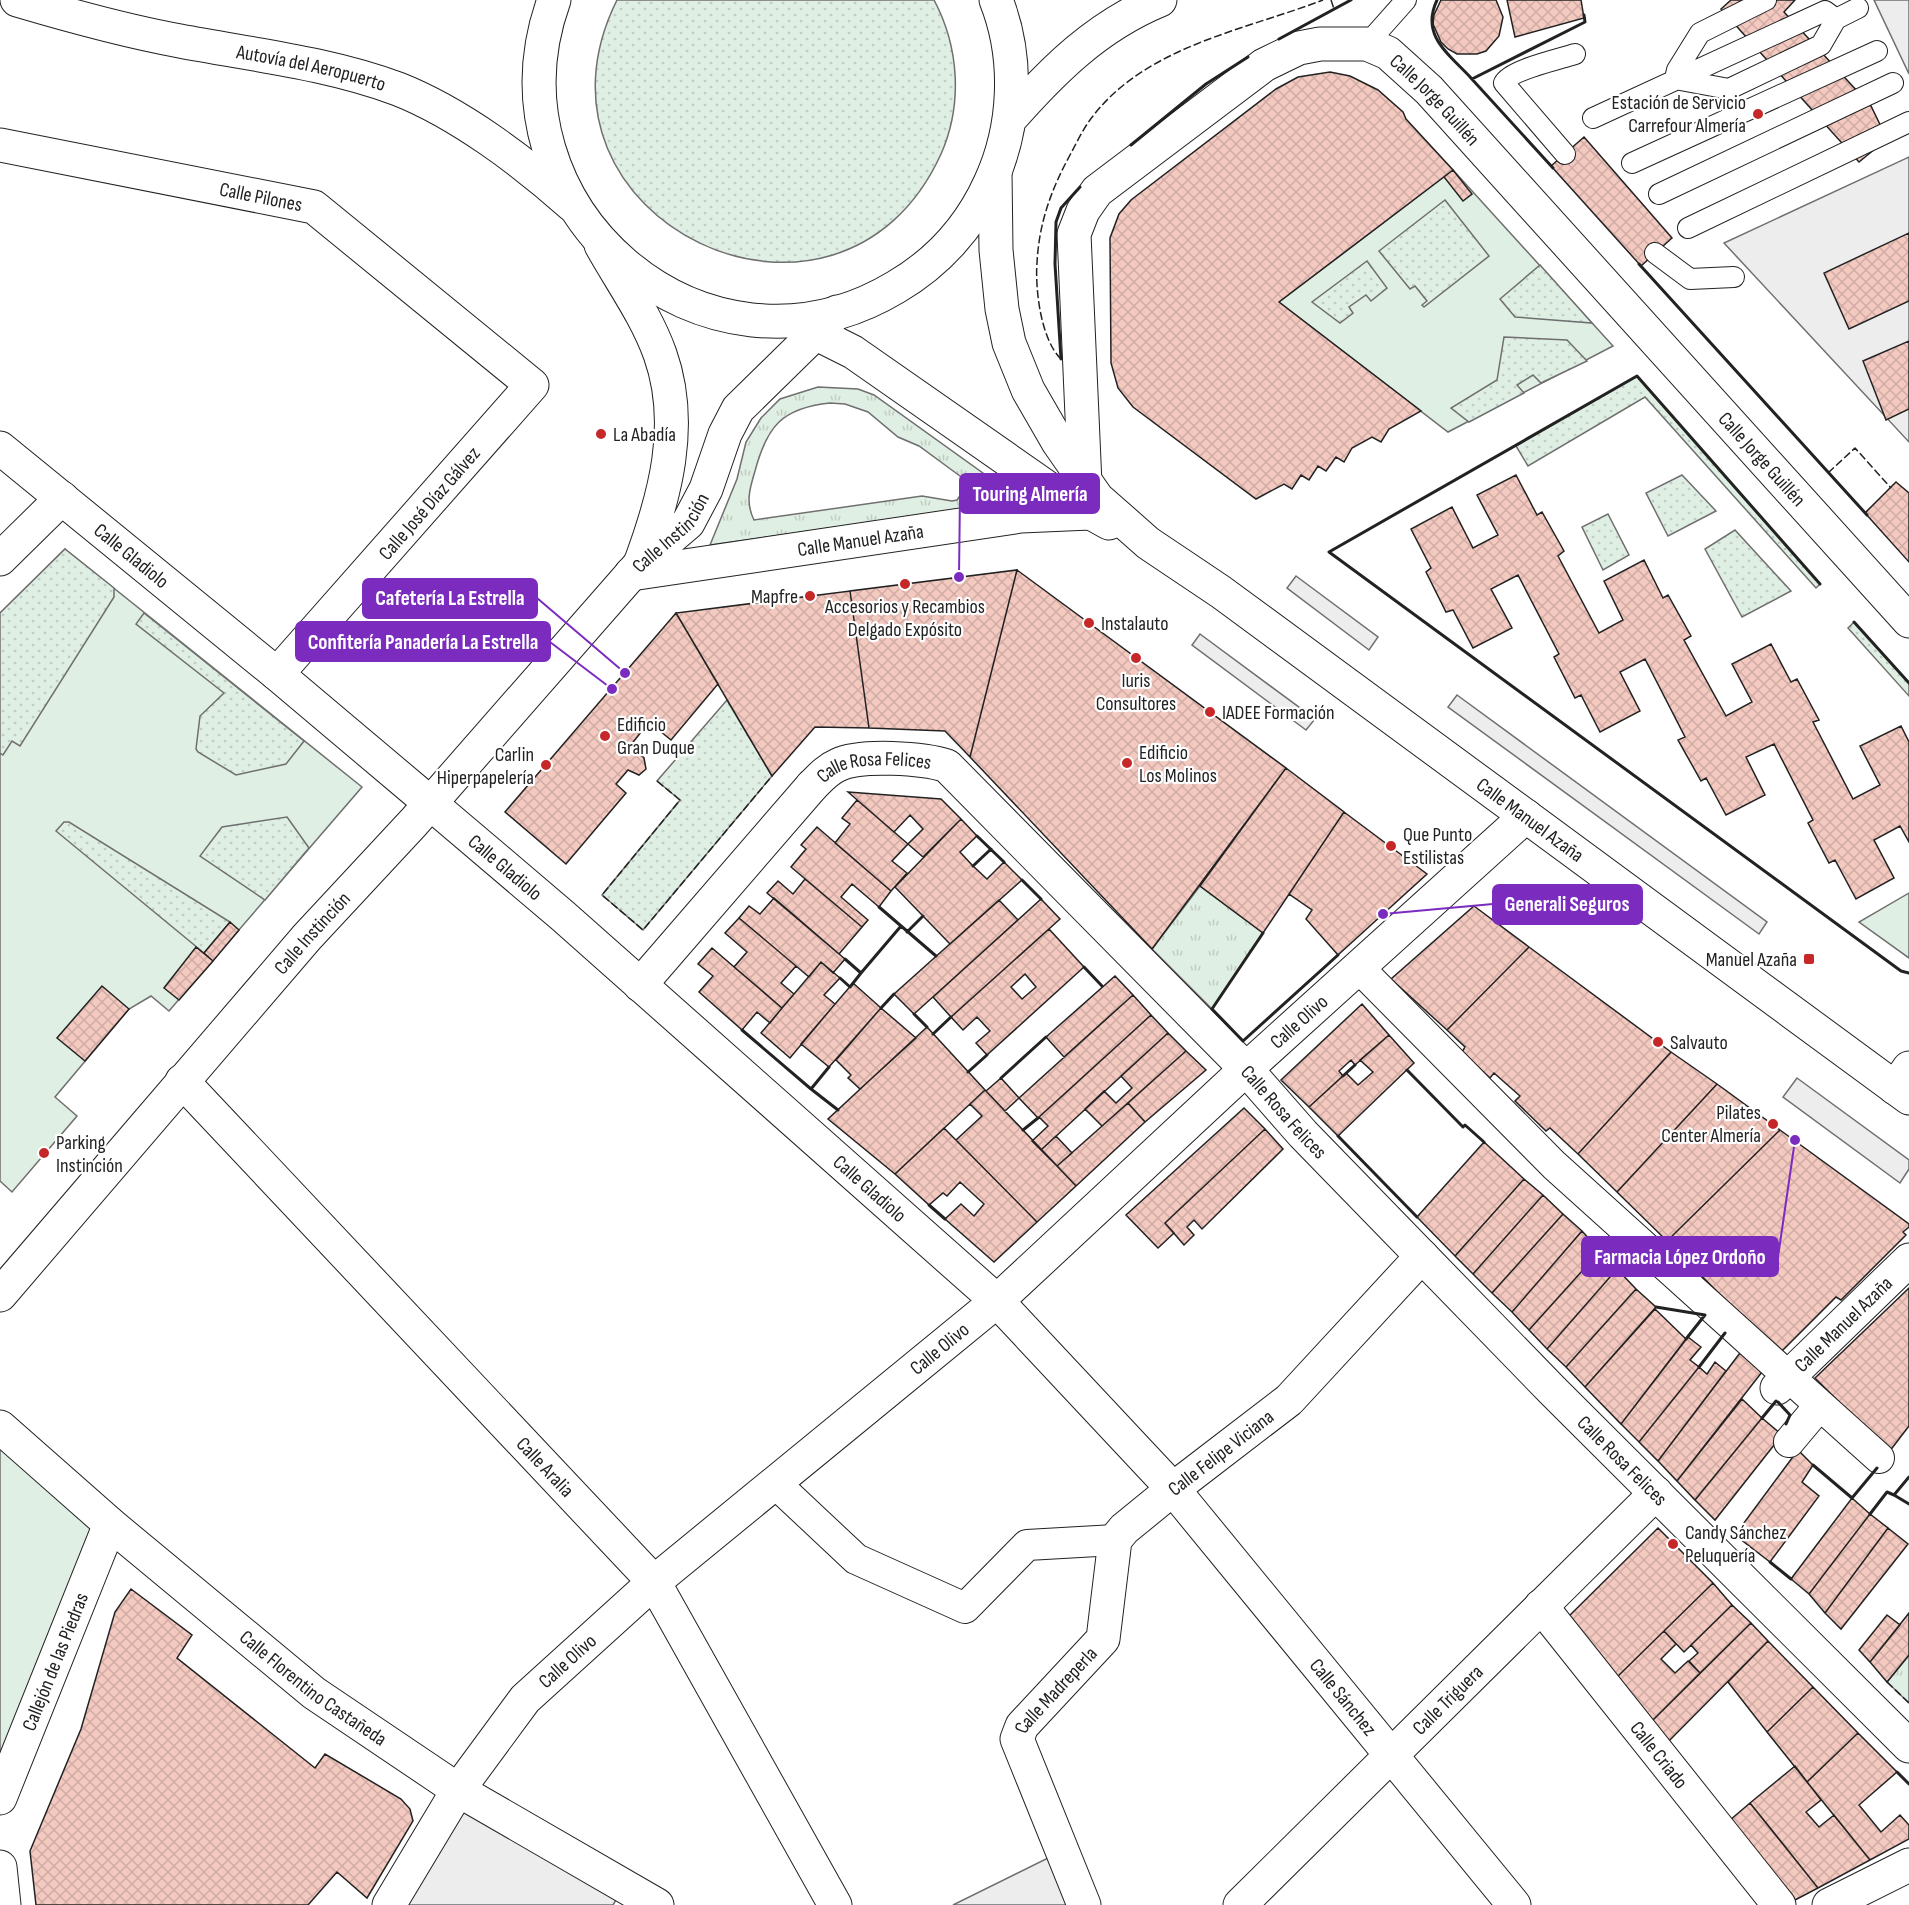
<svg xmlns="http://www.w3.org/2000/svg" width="1909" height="1905" font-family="'Sofia Sans Condensed',sans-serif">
	<defs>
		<pattern id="grass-tufts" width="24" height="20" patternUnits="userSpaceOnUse" patternTransform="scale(1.5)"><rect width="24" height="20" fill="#e0efe3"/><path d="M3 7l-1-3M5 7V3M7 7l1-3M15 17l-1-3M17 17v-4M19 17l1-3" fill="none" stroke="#c0cdc2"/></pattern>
		<pattern id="garden-dots" width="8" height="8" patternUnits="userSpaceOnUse" patternTransform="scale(1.5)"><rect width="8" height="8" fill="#e0efe3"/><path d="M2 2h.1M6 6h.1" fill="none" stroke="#c0cdc2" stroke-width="1.8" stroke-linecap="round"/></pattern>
		<pattern id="building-cross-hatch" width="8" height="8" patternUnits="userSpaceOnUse" patternTransform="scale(1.5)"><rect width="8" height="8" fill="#f3c9c0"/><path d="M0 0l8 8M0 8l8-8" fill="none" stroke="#d0aca5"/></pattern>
	</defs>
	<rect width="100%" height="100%" fill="#fff"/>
	<path fill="url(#grass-tufts)" stroke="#6f6f6f" stroke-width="1.5" fill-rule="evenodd" d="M818,387L858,389L874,395L1022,501L710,545L737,479L746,442L761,418L780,399ZM830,403L845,404L868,412L898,437L919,446L964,479L969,483L957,500L952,501L922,496L754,520C745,502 750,488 755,471C767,426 782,408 830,403Z
		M1200,886L1263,933L1212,1009L1152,949Z
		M1909,1655V1703L1887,1682Z"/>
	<path fill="#e0efe3" stroke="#6f6f6f" stroke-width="1.5" d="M1453,170L1613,346L1448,432L1279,302Z
		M65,549L362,787L169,1011L151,996L129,1009L55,1097L77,1116L12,1192L0,1181V613Z
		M1909,893V958L1859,922Z
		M0,1427L110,1524L0,1798Z"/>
	<path fill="url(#garden-dots)" stroke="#6f6f6f" stroke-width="1.5" d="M617,0H934C959,47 963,104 941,154C839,378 508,219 617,0Z
		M1445,200L1489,256L1424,307L1422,305L1427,301L1415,286L1410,289L1379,251Z
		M1367,261L1387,288L1371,301L1366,295L1349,307L1353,313L1340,323L1312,302Z
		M1540,265L1592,323L1515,317L1500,299Z
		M1504,337L1567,340L1587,361L1541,383L1533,375L1517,385L1524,393L1469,422L1451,408L1497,380Z
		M1637,376L1820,584L1816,588L1645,397L1528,466L1516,446Z
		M1682,475L1716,511L1668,536L1646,493Z
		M1608,514L1629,555L1603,570L1582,527Z
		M1735,530L1791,591L1742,617L1705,549Z
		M65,549L114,588V597L20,746L12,741L3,755L0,753V613Z
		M144,613L304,741L286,764L236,775L198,752L196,749L200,716L224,693L136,624Z
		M1854,622L1909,683V696L1848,628Z
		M727,700L772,776L643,930L602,895L680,800L657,781Z
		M287,817L309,848L265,900L200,856L222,827Z
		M64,822H69L230,922L204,953L56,831Z"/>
	<path fill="#ededed" stroke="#6f6f6f" stroke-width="1.5" d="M1874,0H1909V74Z
		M1909,157V442L1724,243Z
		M1296,576L1378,637L1369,650L1287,588Z
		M1200,634L1315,719L1306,730L1192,645Z
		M1457,695L1767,922L1759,934L1448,707Z
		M1797,1078L1909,1160V1169L1900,1183L1783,1097Z
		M463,1808L616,1900L613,1905H405Z
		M1050,1857L1077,1905H953Z"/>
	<path fill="url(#building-cross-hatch)" stroke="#222" stroke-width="1.5" fill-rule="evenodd" d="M1441,0H1496L1503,17L1499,36L1486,51L1477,54H1457L1448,49L1441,42L1433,24L1434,15Z
		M1507,0H1581L1584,18L1515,37Z
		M1731,0H1795L1784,12L1871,106L1887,139L1859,162L1721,9Z
		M1330,72L1350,76L1378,90L1403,112L1406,119L1453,170L1279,302L1421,411L1389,429L1381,442L1372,437L1352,448L1344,462L1336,457L1326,471L1318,466L1309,480L1301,475L1292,489L1284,484L1256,499L1133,407L1118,388L1111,363L1110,238L1119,214L1131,200L1276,89L1298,77Z
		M1584,137L1672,238L1641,266L1551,166Z
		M1453,170L1472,194L1463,201L1444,177Z
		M1909,233V301L1849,329L1824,273Z
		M1909,341V409L1886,420L1863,361Z
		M1516,475L1537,515L1542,512L1564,551L1558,556L1599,633L1623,620L1604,581L1644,560L1663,598L1668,595L1691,636L1684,640L1726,716L1752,702L1732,664L1771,644L1791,682L1797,679L1819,720L1813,722L1853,799L1880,785L1860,746L1901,726L1909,742V842L1900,826L1874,840L1894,878L1856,899L1835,860L1829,863L1808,823L1813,820L1774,744L1746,757L1765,795L1726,815L1706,778L1701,781L1678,740L1685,737L1645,659L1620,672L1640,711L1600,732L1581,695L1575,698L1554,657L1559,654L1518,575L1491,589L1512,628L1473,648L1453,610L1446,612L1426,572L1431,568L1411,529L1452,507L1473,548L1498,535L1477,495Z
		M1896,482L1909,493V562L1865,513Z
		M1017,570L1286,768L1152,949L970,757Z
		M1017,570L970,757L945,731L869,728L850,591Z
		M850,591L869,728L815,727L772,776L676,613Z
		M676,613L718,684L671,740L649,722L630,746L644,758L646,769L639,775L628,770L616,784L626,793L566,864L505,812Z
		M1286,768L1344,812L1263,933L1200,886Z
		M848,792L941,799L961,819L923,857L908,844L923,829L910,815L894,832Z
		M857,800L908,844L892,861L907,873L891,891L835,843L850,824L842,818Z
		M1344,812L1427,874L1338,955L1306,919L1312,910L1289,894Z
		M961,819L977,836L960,852L973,866L987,879L1004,862L1022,880L950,944L895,887Z
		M817,827L891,891L879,907L852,884L841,897L868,920L862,927L791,867L806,849L801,845Z
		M805,879L862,927L839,954L767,893L778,881L793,894Z
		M774,898L845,959L833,973L821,962L809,977L739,918L749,906L760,914Z
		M1041,899L1060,919L951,1017L933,997Z
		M999,900L1018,920L914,1014L894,994Z
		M1474,906L1529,947L1447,1030L1391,979Z
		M739,918L796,966L781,983L794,994L782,1008L734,967L747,952L725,933Z
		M230,922L239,930L213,961L204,953Z
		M1049,929L1084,967L987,1055L976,1043L990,1031L977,1017L963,1030L951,1017ZM1025,974L1036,987L1022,999L1011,987Z
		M196,947L213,961L179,1000L164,988Z
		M1529,947L1671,1052L1578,1154L1550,1128L1546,1131L1515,1101L1520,1096L1494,1073L1490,1078L1462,1052L1465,1047L1447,1030Z
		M712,948L782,1008L770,1023L757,1012L742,1030L699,992L713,976L698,964Z
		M821,962L840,978L824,995L835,1004L790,1058L761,1033Z
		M1115,976L1133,995L1064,1057L1046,1037Z
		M853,983L881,1008L829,1067L801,1044Z
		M102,986L129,1009L85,1061L57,1038Z
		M1133,995L1151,1015L1038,1118L1019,1098Z
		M1362,1004L1389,1035L1355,1065L1351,1060L1339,1071L1343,1076L1309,1107L1281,1080Z
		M881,1008L916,1038L860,1089L848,1078L851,1075L836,1060Z
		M1151,1015L1168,1033L1041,1150L1032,1141L1048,1126L1039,1117Z
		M927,1027L985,1090L895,1174L828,1119Z
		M1168,1033L1186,1051L1102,1126L1085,1109L1104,1091L1116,1103L1132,1088L1121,1076Z
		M1389,1035L1414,1063L1338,1136L1309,1107L1346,1073L1358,1085L1373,1072L1360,1060Z
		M1186,1051L1206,1070L1145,1122L1128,1103Z
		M1671,1052L1717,1084L1617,1192L1578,1154Z
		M1001,1078L1019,1098L1005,1111L986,1091Z
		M1717,1084L1780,1130L1667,1241L1617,1192Z
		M985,1090L1076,1186L1037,1222L956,1140L982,1116L970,1104Z
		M1128,1103L1145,1122L1076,1186L1057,1166Z
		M1244,1108L1265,1129L1165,1223L1174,1233L1158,1248L1126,1215Z
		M944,1128L1037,1222L994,1262L945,1219L961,1204L974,1216L984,1204L960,1182L947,1196L943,1193L929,1205L895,1174Z
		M1265,1129L1283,1149L1202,1229L1194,1220L1187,1227L1194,1235L1184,1245L1165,1223Z
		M1780,1130L1909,1224V1227L1903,1232L1906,1235L1841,1300L1836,1297L1779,1354L1667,1241Z
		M1056,1136L1072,1153L1057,1166L1041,1150Z
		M1484,1142L1524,1179L1455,1256L1417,1217Z
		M1524,1179L1543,1195L1473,1274L1455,1256Z
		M1543,1195L1563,1214L1492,1293L1473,1274Z
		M1563,1214L1582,1231L1512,1312L1492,1293Z
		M1582,1231L1600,1251L1529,1330L1512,1312Z
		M1600,1251L1617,1269L1547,1349L1529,1330Z
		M1617,1269L1636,1289L1566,1367L1547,1349Z
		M1909,1288V1426L1889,1452L1815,1378Z
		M1636,1289L1656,1307L1585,1387L1566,1367Z
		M1655,1309L1686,1339L1621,1424L1585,1387Z
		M1688,1337L1701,1347L1690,1360L1699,1367L1639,1442L1621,1424Z
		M1743,1349L1762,1372L1677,1481L1658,1461Z
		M1715,1362L1726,1371L1658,1461L1639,1442L1699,1367L1707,1374Z
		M1742,1399L1762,1418L1695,1500L1677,1481Z
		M1762,1418L1782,1435L1715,1520L1695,1500Z
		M1798,1450L1813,1465L1802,1482L1819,1496L1770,1562L1735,1535Z
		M1852,1498L1870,1514L1809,1594L1791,1579Z
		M1870,1514L1888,1528L1825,1613L1809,1594Z
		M1658,1528L1713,1583L1614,1680L1565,1620Z
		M1888,1528L1908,1544L1841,1629L1825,1613Z
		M1713,1583L1732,1605L1684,1652L1664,1631Z
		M131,1589L192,1635L177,1658L315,1768L325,1754L401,1799L410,1809L413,1821L367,1898L337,1872L308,1905H36L30,1851L81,1729L115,1612Z
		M1732,1605L1751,1623L1700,1673L1689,1661L1698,1653L1691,1645Z
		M1909,1613V1655L1887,1682L1870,1662Z
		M1887,1615L1900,1625L1870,1662L1859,1650Z
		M1751,1623L1768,1641L1667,1743L1650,1723Z
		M1664,1631L1676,1644L1661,1659L1675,1673L1688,1661L1700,1673L1650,1723L1614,1680Z
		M1768,1641L1813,1687L1767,1732L1728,1682Z
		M1813,1687L1858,1733L1807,1782L1767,1732Z
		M1858,1733L1897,1772L1859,1805L1881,1832L1900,1815L1909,1825V1839L1870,1860L1807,1782Z
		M1795,1766L1821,1800L1806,1812L1819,1827L1834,1815L1870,1860L1818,1888L1750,1803Z
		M1750,1803L1767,1824L1818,1888L1795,1900L1730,1820Z"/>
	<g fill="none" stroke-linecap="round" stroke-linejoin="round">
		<g stroke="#222" stroke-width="22">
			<path id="service" d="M1367,44L1406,0
				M1675,79L1729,89L1821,45L1836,19L1858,8
				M1675,79L1677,70L1700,33L1766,0
				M1593,118L1825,11L1836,19
				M1565,154L1504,83C1510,70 1560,59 1575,54
				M1632,163L1877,51
				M1659,194L1893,83
				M1688,228L1909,122
				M1655,253L1690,279L1734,277"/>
		</g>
		<g stroke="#222" stroke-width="32">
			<path id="pedestrian" d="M1358,967L1554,1165L1820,1405L1789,1442
				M1820,1405L1879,1458
				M775,1483L856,1559L965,1608L1027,1545L1115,1540"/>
		</g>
		<g stroke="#222" stroke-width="35">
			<g id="minor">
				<path id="s1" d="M0,145L314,207L532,385L277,674"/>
				<path id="s2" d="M0,448L277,674L430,803"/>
				<path id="s3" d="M1085,484L1074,234L1083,211L1097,191L1264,65L1299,48L1320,44H1367L1388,53L1429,90L1909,621"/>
				<path d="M0,559L62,498"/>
				<path id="s4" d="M631,574L1021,516L1090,513"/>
				<path d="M640,985L812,786"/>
				<path id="s5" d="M182,1081L654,1582L835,1905"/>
				<path d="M1895,1088L1909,1068"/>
				<path id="s6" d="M1777,1388L1909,1260"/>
				<path id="s7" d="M0,1427L110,1524L314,1693L458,1790L657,1905"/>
				<path id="s8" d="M1541,1606L1779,1905"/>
				<path id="s9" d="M0,1798L110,1524"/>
				<path d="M0,1867L4,1905"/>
				<path id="s10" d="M1084,1905L1017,1739L1022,1726L1103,1639L1115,1540L1124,1529L1173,1489L1289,1400L1422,1256"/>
				<path id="s11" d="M1240,1905L1656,1493"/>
			</g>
		</g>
		<g stroke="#222" stroke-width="35">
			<g id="tertiary">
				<path id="s12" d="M995,172L996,250L1002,309L1009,343L1028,390L1058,442L1097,498L1148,543L1221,592L1909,1098"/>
				<path d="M601,245C621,281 646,315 660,354C685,424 665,497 640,564"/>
				<path d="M797,324L853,352L1055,493L1109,523"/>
				<path id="s13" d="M812,786C820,778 828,769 838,765C860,754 924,758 947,766L1246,1069L1303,1134L1552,1390L1909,1746"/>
				<path id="s14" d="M430,803L563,916L997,1301L1173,1489L1514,1905"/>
				<path id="s15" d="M0,1295L307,937L414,822L640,564L688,523L706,489L725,434L738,409L837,312"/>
				<path id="s16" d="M389,1905L458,1790L525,1699L654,1582L997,1301L1246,1069L1526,816"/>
				<path d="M1829,1905L1909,1865"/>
			</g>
		</g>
		<g stroke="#222" stroke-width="35">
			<path id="primary" d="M554,0C479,207 704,402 896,287C937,263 970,227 990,183C1016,127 1019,58 996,0
				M1009,120C1053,70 1097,26 1160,0"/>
		</g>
		<g stroke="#222" stroke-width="35">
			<g id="trunk">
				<path id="s17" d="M17,0C71,16 125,31 180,41C254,55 328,63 398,89C459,113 524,162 572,205"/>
			</g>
		</g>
		<use href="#service" stroke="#fff" stroke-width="20"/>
		<use href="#pedestrian" stroke="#fff" stroke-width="30"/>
		<use href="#minor" stroke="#fff" stroke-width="33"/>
		<use href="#tertiary" stroke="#fff" stroke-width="33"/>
		<use href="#primary" stroke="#fff" stroke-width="33"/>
		<use href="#trunk" stroke="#fff" stroke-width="33"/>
		<path stroke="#222" stroke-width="1.5" stroke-dasharray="8 3" stroke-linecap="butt" d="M1331,0L1334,9
			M1061,359C1041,340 1035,289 1037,263C1039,223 1051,190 1070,155C1077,142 1084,127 1093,116C1147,46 1245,30 1323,0
			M1828,473L1855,448L1891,488
			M657,781L680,800L602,895L643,930L772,776
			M1887,1682L1909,1703"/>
		<path stroke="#222" stroke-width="3" d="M1437,0C1420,36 1449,54 1472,79L1585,22L1584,15
			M1279,39L1351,0
			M1470,77L1553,168
			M1131,145L1206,84L1248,57
			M1639,264L1867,515
			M1061,359L1055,264L1056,222L1061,208L1080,187
			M1820,584L1637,376L1329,552L1901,971L1909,973
			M1854,622L1909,683
			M977,836L1004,862
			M973,866L991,849
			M1022,880L1041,899
			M879,907L936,956
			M907,932L923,916
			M1263,933L1212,1009L1243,1041L1338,955
			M845,959L861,973L901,926
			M1084,967L1102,986
			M840,978L850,987L861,973
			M881,1008L894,994
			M914,1014L927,1027
			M742,1030L811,1089L829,1067
			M933,1034L951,1017
			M1407,1070L1463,1127L1465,1125L1484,1142
			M968,1072L987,1055
			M1343,1076L1355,1065
			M1001,1078L1046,1037
			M811,1089L838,1110
			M1023,1130L1038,1118
			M1338,1136L1417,1217
			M929,1205L945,1219
			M1656,1307L1705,1315L1686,1339
			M1699,1367L1725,1333
			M1778,1402L1790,1415L1786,1424
			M1762,1418L1776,1401
			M1813,1465L1852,1498L1877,1468
			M1894,1495L1909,1504
			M1870,1514L1887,1492L1894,1495L1909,1477
			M1770,1562L1791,1579
			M1897,1772L1909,1784"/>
	</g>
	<g fill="#c62828" stroke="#fff" stroke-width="2">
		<circle cx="1758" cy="114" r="6"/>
		<circle cx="601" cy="434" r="6"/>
		<circle cx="905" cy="584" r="6"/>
		<circle cx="810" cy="596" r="6"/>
		<circle cx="1089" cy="623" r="6"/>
		<circle cx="1136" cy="658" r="6"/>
		<circle cx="1210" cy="712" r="6"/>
		<circle cx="605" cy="736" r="6"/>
		<circle cx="1127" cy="763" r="6"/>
		<circle cx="546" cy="765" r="6"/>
		<circle cx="1391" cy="846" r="6"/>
		<rect x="1803" y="953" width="12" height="12" rx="3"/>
		<circle cx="1658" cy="1042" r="6"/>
		<circle cx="1773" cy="1124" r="6"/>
		<circle cx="44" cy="1153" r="6"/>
		<circle cx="1673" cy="1544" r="6"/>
	</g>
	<g text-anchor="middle" stroke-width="4.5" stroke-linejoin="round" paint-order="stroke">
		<g font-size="20" fill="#222" stroke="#fff">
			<text dy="7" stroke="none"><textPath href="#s17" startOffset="302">Autovía del Aeropuerto</textPath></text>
			<text dy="7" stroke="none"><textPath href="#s3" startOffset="705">Calle Jorge Guillén</textPath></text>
			<text dy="7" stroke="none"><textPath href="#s1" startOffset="266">Calle Pilones</textPath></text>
			<text dy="7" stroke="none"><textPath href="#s3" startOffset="1191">Calle Jorge Guillén</textPath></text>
			<text transform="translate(429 503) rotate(-49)" y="7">Calle José Díaz Gálvez</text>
			<text dy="7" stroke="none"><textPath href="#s15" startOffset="1016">Calle Instinción</textPath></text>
			<text dy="7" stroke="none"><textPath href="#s4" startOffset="232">Calle Manuel Azaña</textPath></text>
			<text dy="7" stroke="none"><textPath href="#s2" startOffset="170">Calle Gladiolo</textPath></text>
			<text dy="7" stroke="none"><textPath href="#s13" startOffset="69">Calle Rosa Felices</textPath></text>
			<text dy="7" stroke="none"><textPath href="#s12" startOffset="891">Calle Manuel Azaña</textPath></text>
			<text dy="7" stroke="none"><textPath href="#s14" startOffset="99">Calle Gladiolo</textPath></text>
			<text dy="7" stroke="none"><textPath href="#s15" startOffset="478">Calle Instinción</textPath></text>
			<text dy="7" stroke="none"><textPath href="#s16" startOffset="1276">Calle Olivo</textPath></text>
			<text dy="7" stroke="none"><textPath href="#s13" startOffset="627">Calle Rosa Felices</textPath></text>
			<text dy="7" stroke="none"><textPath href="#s14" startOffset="585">Calle Gladiolo</textPath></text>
			<text dy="7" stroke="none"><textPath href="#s6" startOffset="92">Calle Manuel Azaña</textPath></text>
			<text dy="7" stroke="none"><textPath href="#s16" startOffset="790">Calle Olivo</textPath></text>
			<text dy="7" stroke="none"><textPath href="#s10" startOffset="549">Calle Felipe Viciana</textPath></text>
			<text dy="7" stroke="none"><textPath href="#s13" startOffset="1113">Calle Rosa Felices</textPath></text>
			<text dy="7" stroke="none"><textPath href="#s5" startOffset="530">Calle Aralia</textPath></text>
			<text dy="7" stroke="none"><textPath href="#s16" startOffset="304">Calle Olivo</textPath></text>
			<text dy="7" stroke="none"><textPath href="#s9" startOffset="147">Callejón de las Piedras</textPath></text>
			<text dy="7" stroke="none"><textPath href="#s7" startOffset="408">Calle Florentino Castañeda</textPath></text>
			<text dy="7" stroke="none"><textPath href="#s10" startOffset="242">Calle Madreperla</textPath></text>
			<text dy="7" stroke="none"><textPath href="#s14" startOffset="1281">Calle Sánchez</textPath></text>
			<text dy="7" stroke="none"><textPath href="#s11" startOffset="292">Calle Triguera</textPath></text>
			<text dy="7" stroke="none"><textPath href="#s8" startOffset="190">Calle Criado</textPath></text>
		</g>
		<g font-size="20" fill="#222" stroke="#fff" text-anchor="start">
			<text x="1746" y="109" text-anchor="end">Estación de Servicio<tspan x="1746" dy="23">Carrefour Almería</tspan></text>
			<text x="613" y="441">La Abadía</text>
			<text x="798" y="603" text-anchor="end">Mapfre</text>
			<text x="905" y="613" text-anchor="middle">Accesorios y Recambios<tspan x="905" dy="23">Delgado Expósito</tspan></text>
			<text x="1101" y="630">Instalauto</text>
			<text x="1136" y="687" text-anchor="middle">Iuris<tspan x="1136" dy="23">Consultores</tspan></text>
			<text x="1222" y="719">IADEE Formación</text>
			<text x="617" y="731">Edificio<tspan x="617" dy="23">Gran Duque</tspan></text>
			<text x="1139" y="759">Edificio<tspan x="1139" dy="23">Los Molinos</tspan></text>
			<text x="534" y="761" text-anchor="end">Carlin<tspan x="534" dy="23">Hiperpapelería</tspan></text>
			<text x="1403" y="841">Que Punto<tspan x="1403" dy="23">Estilistas</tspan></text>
			<text x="1797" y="966" text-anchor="end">Manuel Azaña</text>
			<text x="1670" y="1049">Salvauto</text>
			<text x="1761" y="1119" text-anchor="end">Pilates<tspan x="1761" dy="23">Center Almería</tspan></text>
			<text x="56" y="1149">Parking<tspan x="56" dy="23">Instinción</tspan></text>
			<text x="1685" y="1539">Candy Sánchez<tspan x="1685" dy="23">Peluquería</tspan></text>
		</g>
	</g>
	<path fill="none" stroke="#7b2cbf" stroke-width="2" d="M959 577L960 494M625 673L537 598M612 689L550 642M1383 914L1493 904M1795 1140L1778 1257"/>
	<g fill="#7b2cbf" stroke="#fff" stroke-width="2">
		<circle cx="959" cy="577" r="6"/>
		<circle cx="625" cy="673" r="6"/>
		<circle cx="612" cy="689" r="6"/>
		<circle cx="1383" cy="914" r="6"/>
		<circle cx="1795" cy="1140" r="6"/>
	</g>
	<g fill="#7b2cbf" stroke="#7b2cbf" stroke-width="2">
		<rect x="960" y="474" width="139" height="39" rx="6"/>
		<rect x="363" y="579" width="174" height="39" rx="6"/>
		<rect x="296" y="622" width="254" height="39" rx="6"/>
		<rect x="1493" y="885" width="149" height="39" rx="6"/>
		<rect x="1582" y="1237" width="196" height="39" rx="6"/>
	</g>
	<g font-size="21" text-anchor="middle" font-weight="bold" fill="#fff">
		<text x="1030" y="501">Touring Almería</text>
		<text x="450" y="605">Cafetería La Estrella</text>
		<text x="423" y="649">Confitería Panadería La Estrella</text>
		<text x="1567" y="911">Generali Seguros</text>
		<text x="1680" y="1264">Farmacia López Ordoño</text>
	</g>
</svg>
